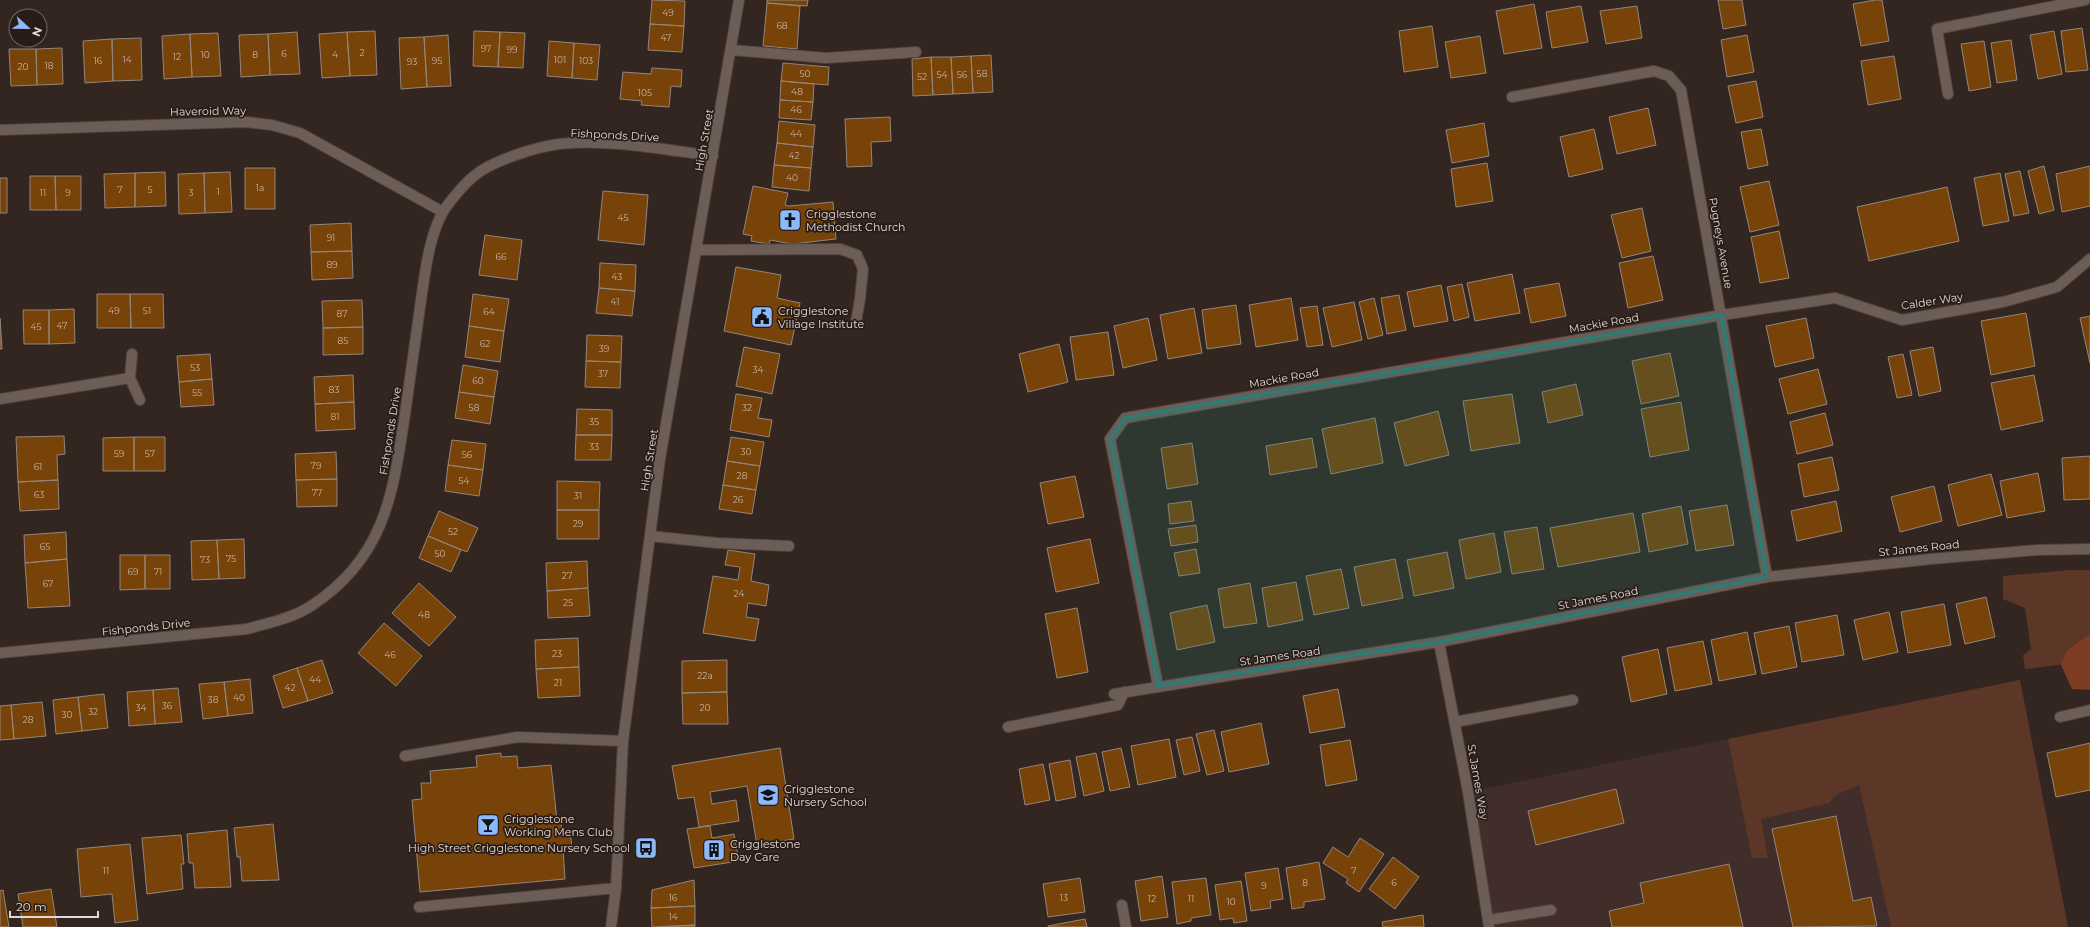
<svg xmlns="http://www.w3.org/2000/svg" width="2090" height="927" font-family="Montserrat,sans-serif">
	<rect width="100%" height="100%" fill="#332520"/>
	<path fill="#412e2a" d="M2020,680L2068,927H1489L1468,792Z"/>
	<path fill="#5c3627" d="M2070,570H2090V634L2067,650L2065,664L2025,669L2023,655L2031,649L2025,608L2003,599V576Z
		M2020,680L2068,927H1891L1859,785L1837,794L1829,803L1761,819L1768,858H1752L1728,739Z"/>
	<path fill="#7d3d22" d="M2090,634V690L2072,689L2061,665L2067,650Z"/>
	<path fill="#774308" stroke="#94867b" d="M652,0L685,1L684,26L650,24Z
		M767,0H808L807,6L767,3Z
		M1718,0H1742L1746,25L1723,29Z
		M1875,0H1882L1889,41L1861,46L1853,4Z
		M767,3L800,6L797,49L763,46Z
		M1534,4L1542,48L1504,54L1496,11Z
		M1581,6L1588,42L1552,48L1546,12Z
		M1637,6L1642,38L1606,44L1600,11Z
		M650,24L684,26L682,52L648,50Z
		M1432,26L1438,67L1404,72L1399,31Z
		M2082,28L2088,70L2066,72L2061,31Z
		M375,31L377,75L350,76L347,32Z
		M474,31L500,32L498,67L473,66Z
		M2054,31L2062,74L2038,79L2030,35Z
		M297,32L300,74L270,75L268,34Z
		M347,32L350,76L322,78L319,34Z
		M500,32L525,33L523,68L498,67Z
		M218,33L221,76L192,77L190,34Z
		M190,34L192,77L164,79L162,36Z
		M268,34L270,75L241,77L239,35Z
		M448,35L451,86L427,87L424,37Z
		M1747,35L1754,72L1727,77L1721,40Z
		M1480,36L1486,73L1451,78L1445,42Z
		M424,37L427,87L401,89L399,38Z
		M141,38L142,80L113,81L112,39Z
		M112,39L113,81L85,83L83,41Z
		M2011,40L2017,80L1997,83L1991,43Z
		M549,41L574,43L572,78L547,76Z
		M1984,41L1991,87L1969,91L1961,44Z
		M574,43L600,45L597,80L572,78Z
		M62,48L63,84L37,85L36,49Z
		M9,49H36L37,85L11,86Z
		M991,55L993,92L973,93L971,56Z
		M971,56L973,93L953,94L951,57Z
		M1894,56L1901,99L1868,105L1861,61Z
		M931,57L933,95L913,96L912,59Z
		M931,57H951L953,94L933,95Z
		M783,63L829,67L828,85L781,81Z
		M652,68L682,70L681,87L671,86L669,107L641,105L642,101L620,99L623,72L651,74Z
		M781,81L814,84L813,102L780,100Z
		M1756,81L1763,117L1736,123L1728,86Z
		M780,100L813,102L811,120L779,118Z
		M1648,108L1656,145L1617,154L1609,117Z
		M890,117L891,141L871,142L872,166L847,167L845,119Z
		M779,121L815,125L813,147L777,143Z
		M1484,123L1489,156L1452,163L1446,130Z
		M1594,129L1603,169L1569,177L1560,137Z
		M1761,129L1768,165L1748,169L1741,132Z
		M777,143L813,147L811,168L774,165Z
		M1487,163L1493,201L1456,207L1451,169Z
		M774,165L811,168L809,191L772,187Z
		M2044,166L2054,210L2039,214L2028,171Z
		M2090,166V206L2062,212L2056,174Z
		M245,168H275V209H245Z
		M2020,171L2029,213L2014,216L2005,174Z
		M165,172L166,206L135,207V173Z
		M230,172L232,212L205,213L204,173Z
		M135,173V207L105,208L104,174Z
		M204,173L205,213L179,214L178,174Z
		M2000,173L2009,221L1983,226L1974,178Z
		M30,176H55L56,210H30Z
		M55,176H81V210H56Z
		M0,178H7V213H0Z
		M1769,181L1779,225L1750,232L1740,187Z
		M753,186L788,193L785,205L789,206L833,202L836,239L792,244L770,240L769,244L751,241L752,236L743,234Z
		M1947,187L1959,241L1869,261L1857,207Z
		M603,191L648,195L644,245L598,240Z
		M1642,208L1651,251L1622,258L1611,215Z
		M351,223L352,251L311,252L310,225Z
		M1779,231L1789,278L1760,283L1751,237Z
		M485,235L522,240L517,280L479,275Z
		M352,251L353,278L312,280L311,252Z
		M1653,256L1663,300L1628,308L1619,263Z
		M600,263L636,265L635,291L599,288Z
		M736,267L781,275L777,298L800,303L791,345L724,331Z
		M1512,274L1520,313L1475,321L1467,283Z
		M1559,283L1566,316L1531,323L1524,289Z
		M1462,284L1469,317L1454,321L1447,287Z
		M1441,285L1448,321L1414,327L1407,292Z
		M599,288L635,291L632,316L596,313Z
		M97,294H130L131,328H97Z
		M130,294H163L164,328H131Z
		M473,294L509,299L504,331L469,326Z
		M1399,295L1406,330L1387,334L1381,298Z
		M1291,298L1298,340L1256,347L1249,305Z
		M1374,298L1383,335L1368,339L1359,302Z
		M362,300L363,327L323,328L322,301Z
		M1354,302L1362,340L1332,347L1323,308Z
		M1236,305L1241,344L1207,349L1202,310Z
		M1317,306L1323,345L1307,347L1300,308Z
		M1194,308L1202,353L1168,359L1160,315Z
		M74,309L75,343L49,344V310Z
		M23,310H49V344H24Z
		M2026,313L2035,366L1991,375L1981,321Z
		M2090,316V363L2080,318Z
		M0,318L2,349H0Z
		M1148,318L1157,360L1123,368L1114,326Z
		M1806,318L1814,358L1775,367L1766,326Z
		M469,326L504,331L500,362L465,357Z
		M363,327V354L323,355V328Z
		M1108,332L1114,375L1076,380L1070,337Z
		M587,335L622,336L621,362L586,361Z
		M1059,344L1068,382L1028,392L1019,354Z
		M744,347L780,354L772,394L736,386Z
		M1933,347L1941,391L1919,396L1910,351Z
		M1670,353L1679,396L1641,404L1632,361Z
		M210,354L212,379L179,382L177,356Z
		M1903,354L1912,395L1897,398L1888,357Z
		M586,361L621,362L620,388L585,387Z
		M463,365L498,371L494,397L459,392Z
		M1818,369L1827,404L1788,414L1779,379Z
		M353,375L354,402L315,404L314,377Z
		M2034,375L2043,421L2001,430L1991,383Z
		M212,379L214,405L181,407L179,382Z
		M1576,384L1583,415L1548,423L1542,392Z
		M459,392L494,397L490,424L455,418Z
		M736,394L762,398L758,418L772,420L769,437L730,430Z
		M1512,394L1520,443L1471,451L1463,401Z
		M354,402L355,429L316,431L315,404Z
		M1681,402L1689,450L1650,457L1641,409Z
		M577,409L612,410V435H576Z
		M1438,411L1449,455L1405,466L1394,423Z
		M1825,413L1833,445L1797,454L1790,422Z
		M1375,418L1383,463L1331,474L1322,429Z
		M576,435H612L611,460H575Z
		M64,436L65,454L57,455L58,480L18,482L16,437Z
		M134,437H165V471H134Z
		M134,437V471H103V438Z
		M731,437L764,442L760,466L727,461Z
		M1312,438L1317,467L1270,475L1266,446Z
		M452,440L486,444L483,470L448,465Z
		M1192,443L1198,484L1167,489L1161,448Z
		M336,452L337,479L296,480L295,454Z
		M2090,456V499L2064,500L2062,458Z
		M1832,457L1839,490L1804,497L1798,464Z
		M727,461L760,466L756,490L723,485Z
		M448,465L483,470L479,496L445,491Z
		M2038,473L2045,511L2007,518L2000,481Z
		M1991,474L2002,515L1958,526L1948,485Z
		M1075,476L1084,517L1048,524L1040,483Z
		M337,479V506L297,507L296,480Z
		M58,480L59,509L20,511L18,482Z
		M557,481L600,482L599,510H557Z
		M723,485L756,490L752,514L719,509Z
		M1934,486L1942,521L1900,532L1891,497Z
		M1191,501L1194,521L1170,524L1168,504Z
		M1836,501L1842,531L1797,541L1791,511Z
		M1727,505L1734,545L1696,551L1689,511Z
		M1681,506L1688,544L1649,552L1642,514Z
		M557,510H599V539H557Z
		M439,511L478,528L467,552L428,536Z
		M1633,513L1640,552L1558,567L1550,528Z
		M1196,525L1198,542L1171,546L1168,529Z
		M1537,527L1544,569L1512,574L1504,532Z
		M66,532L67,559L25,563L24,535Z
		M1494,533L1501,572L1466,579L1459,540Z
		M428,536L461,550L451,572L419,558Z
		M244,539L245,578L219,579L217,540Z
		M1090,539L1099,583L1056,592L1047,548Z
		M217,540L219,579L192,580L191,541Z
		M1196,549L1200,573L1179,576L1174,553Z
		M728,550L755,554L751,581L769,585L766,606L748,603L746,617L759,619L755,641L703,633L713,576L738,580L740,567L725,565Z
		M1447,552L1454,588L1414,596L1407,560Z
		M120,555H145V589L120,590Z
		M145,555H170V589H145Z
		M67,559L70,606L28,608L25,563Z
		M1395,559L1403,598L1362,606L1354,567Z
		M587,561L588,588L547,591L546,563Z
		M1341,569L1349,608L1314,615L1306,576Z
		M1296,582L1303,620L1268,627L1262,588Z
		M419,583L456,617L429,646L392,613Z
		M1250,583L1257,623L1224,628L1218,589Z
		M588,588L590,616L548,618L547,591Z
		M1986,597L1995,637L1965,644L1956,604Z
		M1944,604L1951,645L1908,653L1901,612Z
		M1207,605L1215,642L1177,650L1170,613Z
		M1077,608L1088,672L1057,678L1045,614Z
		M1889,612L1898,652L1863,660L1854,620Z
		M1837,615L1844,655L1802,662L1795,623Z
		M384,623L422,656L396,686L358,653Z
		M1789,626L1797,667L1762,674L1754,633Z
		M1747,632L1756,674L1719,681L1711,640Z
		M578,638L579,667L536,669L535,640Z
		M1703,641L1712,684L1675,691L1667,648Z
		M1658,649L1667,694L1631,702L1622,657Z
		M322,660L333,693L308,701L297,668Z
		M727,660V692L682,693V661Z
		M579,667L580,696L538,698L536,669Z
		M297,668L308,701L283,708L273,676Z
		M250,679L253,713L228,716L224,682Z
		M224,682L228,716L203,719L199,684Z
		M178,688L182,722L155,724L153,690Z
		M1338,689L1345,727L1310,733L1303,696Z
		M153,690L155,724L129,726L127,692Z
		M727,692L728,724H683L682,693Z
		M104,694L108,728L82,731L78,697Z
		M78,697L82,731L56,734L53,700Z
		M42,702L46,736L14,739L11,705Z
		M11,705L14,739L0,740V706Z
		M1261,723L1269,764L1229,772L1221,732Z
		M1214,730L1224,771L1207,775L1196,734Z
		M1192,737L1200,771L1184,775L1176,740Z
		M1169,739L1176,777L1138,785L1131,746Z
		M1350,740L1357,780L1326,786L1320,745Z
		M2090,743V790L2056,797L2047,753Z
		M780,748L794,839L757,845L747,786L710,792L712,804L736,800L739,821L699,827L694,797L678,799L672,766Z
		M1121,748L1130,787L1110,791L1102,752Z
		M501,753V757L517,756L518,768L551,765L557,820H561L562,831L570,830L572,848H563L565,879L420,892L412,800L422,799L421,783H431L430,771L477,767L476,756Z
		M1096,753L1104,791L1084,796L1076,757Z
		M1070,760L1076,797L1056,801L1049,764Z
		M1043,764L1050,800L1025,805L1019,769Z
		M1616,789L1624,823L1536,845L1528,811Z
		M1836,816L1853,901L1871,897L1877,926L1793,927L1772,829Z
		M273,824L279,880L242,881L240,857H237L234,828Z
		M710,826L712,838L734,834L739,861L694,868L687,829Z
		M227,830L231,887L195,888L193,863H189L187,834Z
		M181,835L184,864H181L183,889L147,894L142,838Z
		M1360,838L1384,854L1359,892L1346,883L1348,879L1323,863L1333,847L1348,857Z
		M130,844L138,920L115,923L112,894L81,897L77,849Z
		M1393,857L1419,877L1395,909L1369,889Z
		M1319,862L1325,899L1304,902V907L1292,909L1286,868Z
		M1729,864L1743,927H1612L1609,911L1644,903L1640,883Z
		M1278,868L1283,899L1270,901L1271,908L1251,911L1245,873Z
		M1162,876L1168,917L1141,921L1135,881Z
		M1080,878L1085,912L1048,917L1043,884Z
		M1206,878L1211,915L1191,918V921L1177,924L1172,882Z
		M694,880L695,906L651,908L652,890Z
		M1241,881L1247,921L1234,923L1233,918L1220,920L1215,885Z
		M51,889L57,927H23L18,894Z
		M3,890L9,927H0V891Z
		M695,906V925L652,927L651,908Z
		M1423,915L1424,927H1383L1382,922Z
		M1085,919L1087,927H1048V926Z
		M695,925V927H662Z"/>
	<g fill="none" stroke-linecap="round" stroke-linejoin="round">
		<g stroke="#4e433e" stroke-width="12">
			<path id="minor" d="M732,50L826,58L916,52
				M1948,94L1937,29L2085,0
				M1512,97L1654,71L1669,76L1681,90L1767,577
				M0,130L246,122L272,125L300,133L443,212
				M697,250L840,249L857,255L863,269L860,299L856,322
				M132,354L130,378L140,400
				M0,399L130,378
				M650,536L717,543L789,546
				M1439,642L1468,792L1489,927
				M0,653L247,629C268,623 293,618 311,606C385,558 393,494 405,414C410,376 416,338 421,300C425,273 429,236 443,212C449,202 465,183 474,176C491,161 536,147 559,144C604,138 667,150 713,156
				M1158,686L1110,439L1125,418L1722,315L1835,298L1902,320L2003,302L2057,287L2090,259
				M1114,694L1439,642L1767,577L1931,559L2038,550L2090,549
				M2060,717L2090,710
				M1455,722L1573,700
				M1008,727L1118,705L1124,692
				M405,756L518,737L623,741
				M1122,905L1126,927
				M419,907L616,888
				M1488,920L1551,910
				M611,927L616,888L623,741L660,459L739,0"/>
		</g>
		<use href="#minor" stroke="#6d5d57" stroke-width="10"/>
	</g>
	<path fill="#248078" fill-opacity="0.2" stroke="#248078" stroke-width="3" stroke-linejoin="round" d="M1722,315L1767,577L1439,642L1158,686L1110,439L1125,418Z"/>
	<defs>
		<g id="church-square" transform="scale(1.15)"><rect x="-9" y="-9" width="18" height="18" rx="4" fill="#8cb9fc" stroke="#291c17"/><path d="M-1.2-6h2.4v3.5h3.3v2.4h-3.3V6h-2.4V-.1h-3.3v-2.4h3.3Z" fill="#111"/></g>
		<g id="civic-square" transform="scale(1.15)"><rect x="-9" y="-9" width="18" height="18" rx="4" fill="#8cb9fc" stroke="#291c17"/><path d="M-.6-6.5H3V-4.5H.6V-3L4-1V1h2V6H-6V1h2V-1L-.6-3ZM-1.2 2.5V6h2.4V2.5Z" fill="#111"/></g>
		<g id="school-square" transform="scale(1.15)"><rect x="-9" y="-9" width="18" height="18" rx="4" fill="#8cb9fc" stroke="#291c17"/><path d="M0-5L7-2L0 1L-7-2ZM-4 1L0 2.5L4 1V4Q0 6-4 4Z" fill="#111"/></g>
		<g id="bar-square" transform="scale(1.15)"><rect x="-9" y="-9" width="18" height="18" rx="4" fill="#8cb9fc" stroke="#291c17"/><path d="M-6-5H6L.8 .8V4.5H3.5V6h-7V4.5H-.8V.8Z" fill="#111"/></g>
		<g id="bus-square" transform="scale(1.15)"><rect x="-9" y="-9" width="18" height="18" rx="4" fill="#8cb9fc" stroke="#291c17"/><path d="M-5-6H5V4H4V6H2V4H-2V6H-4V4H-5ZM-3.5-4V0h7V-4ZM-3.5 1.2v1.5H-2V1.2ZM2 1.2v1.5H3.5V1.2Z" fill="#111"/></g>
		<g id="building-square" transform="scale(1.15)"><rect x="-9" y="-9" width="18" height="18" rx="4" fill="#8cb9fc" stroke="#291c17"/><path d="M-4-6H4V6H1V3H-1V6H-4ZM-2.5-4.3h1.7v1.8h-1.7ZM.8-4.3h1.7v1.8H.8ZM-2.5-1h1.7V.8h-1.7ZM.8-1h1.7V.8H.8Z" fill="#111"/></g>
	</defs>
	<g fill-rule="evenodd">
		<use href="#church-square" x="790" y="220"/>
		<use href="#civic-square" x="762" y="317"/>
		<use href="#school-square" x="768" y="795"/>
		<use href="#bar-square" x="488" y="825"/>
		<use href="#bus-square" x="646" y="848"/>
		<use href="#building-square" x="714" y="850"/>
	</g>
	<g text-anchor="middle" stroke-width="3.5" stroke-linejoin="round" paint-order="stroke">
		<g font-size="9" fill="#c7b3a2">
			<text x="668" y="16">49</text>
			<text x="782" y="29">68</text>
			<text x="666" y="41">47</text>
			<text x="486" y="52">97</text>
			<text x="512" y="53">99</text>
			<text x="362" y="56">2</text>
			<text x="284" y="57">6</text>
			<text x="205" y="58">10</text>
			<text x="255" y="58">8</text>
			<text x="335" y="58">4</text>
			<text x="177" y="60">12</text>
			<text x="127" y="63">14</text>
			<text x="560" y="63">101</text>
			<text x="98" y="64">16</text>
			<text x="437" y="64">95</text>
			<text x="586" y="64">103</text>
			<text x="412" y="65">93</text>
			<text x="49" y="69">18</text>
			<text x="23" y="70">20</text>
			<text x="805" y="77">50</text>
			<text x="982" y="77">58</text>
			<text x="942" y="78">54</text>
			<text x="962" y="78">56</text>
			<text x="922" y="80">52</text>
			<text x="797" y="95">48</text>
			<text x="645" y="96">105</text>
			<text x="796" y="113">46</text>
			<text x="796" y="137">44</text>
			<text x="794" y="159">42</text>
			<text x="792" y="181">40</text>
			<text x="260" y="191">1a</text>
			<text x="120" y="193">7</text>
			<text x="150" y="193">5</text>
			<text x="218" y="195">1</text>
			<text x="43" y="196">11</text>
			<text x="68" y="196">9</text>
			<text x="191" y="196">3</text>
			<text x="623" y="221">45</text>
			<text x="331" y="241">91</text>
			<text x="501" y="260">66</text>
			<text x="332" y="268">89</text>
			<text x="617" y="280">43</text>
			<text x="615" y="305">41</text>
			<text x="114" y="314">49</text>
			<text x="147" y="314">51</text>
			<text x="489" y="315">64</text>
			<text x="342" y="317">87</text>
			<text x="62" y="329">47</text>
			<text x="36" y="330">45</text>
			<text x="343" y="344">85</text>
			<text x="485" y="347">62</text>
			<text x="604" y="352">39</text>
			<text x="195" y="371">53</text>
			<text x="758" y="373">34</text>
			<text x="603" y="377">37</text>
			<text x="478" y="384">60</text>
			<text x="334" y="393">83</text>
			<text x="197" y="396">55</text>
			<text x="474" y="411">58</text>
			<text x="747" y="411">32</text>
			<text x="335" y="420">81</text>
			<text x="594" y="425">35</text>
			<text x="594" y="450">33</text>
			<text x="746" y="455">30</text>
			<text x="119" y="457">59</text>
			<text x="150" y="457">57</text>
			<text x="467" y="458">56</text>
			<text x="316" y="469">79</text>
			<text x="38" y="470">61</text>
			<text x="742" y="479">28</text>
			<text x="464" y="484">54</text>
			<text x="317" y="496">77</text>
			<text x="39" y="498">63</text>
			<text x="578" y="499">31</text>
			<text x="738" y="503">26</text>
			<text x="578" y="527">29</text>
			<text x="453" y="535">52</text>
			<text x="45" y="550">65</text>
			<text x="440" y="557">50</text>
			<text x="231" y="562">75</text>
			<text x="205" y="563">73</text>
			<text x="133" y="575">69</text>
			<text x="158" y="575">71</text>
			<text x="567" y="579">27</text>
			<text x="48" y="587">67</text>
			<text x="739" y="597">24</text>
			<text x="568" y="606">25</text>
			<text x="424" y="618">48</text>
			<text x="557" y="657">23</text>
			<text x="390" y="658">46</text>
			<text x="705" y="679">22a</text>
			<text x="315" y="683">44</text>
			<text x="558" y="686">21</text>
			<text x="290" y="691">42</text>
			<text x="239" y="701">40</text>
			<text x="213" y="703">38</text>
			<text x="167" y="709">36</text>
			<text x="141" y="711">34</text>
			<text x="705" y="711">20</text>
			<text x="93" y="715">32</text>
			<text x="67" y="718">30</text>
			<text x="28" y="723">28</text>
			<text x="106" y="874">11</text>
			<text x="1354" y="874">7</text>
			<text x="1305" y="886">8</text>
			<text x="1394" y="886">6</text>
			<text x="1264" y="889">9</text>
			<text x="673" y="901">16</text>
			<text x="1064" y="901">13</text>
			<text x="1152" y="902">12</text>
			<text x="1191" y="902">11</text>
			<text x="1231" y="905">10</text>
			<text x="673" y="920">14</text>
		</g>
		<g font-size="11" fill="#e2d8d5" stroke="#291c17">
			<text transform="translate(208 111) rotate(-1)" y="4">Haveroid Way</text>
			<text transform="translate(615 135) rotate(3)" y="4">Fishponds Drive</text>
			<text transform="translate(704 140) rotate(-80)" y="4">High Street</text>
			<text transform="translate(1721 243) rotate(80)" y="4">Pugneys Avenue</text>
			<text transform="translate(1932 301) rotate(-9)" y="4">Calder Way</text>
			<text transform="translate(1604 323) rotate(-10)" y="4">Mackie Road</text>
			<text transform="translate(1284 378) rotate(-10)" y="4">Mackie Road</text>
			<text transform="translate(390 431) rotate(-81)" y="4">Fishponds Drive</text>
			<text transform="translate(649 460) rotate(-81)" y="4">High Street</text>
			<text transform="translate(1919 548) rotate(-6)" y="4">St James Road</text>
			<text transform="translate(1598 598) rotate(-11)" y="4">St James Road</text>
			<text transform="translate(146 627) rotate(-6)" y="4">Fishponds Drive</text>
			<text transform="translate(1280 656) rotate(-8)" y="4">St James Road</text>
			<text transform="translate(1478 782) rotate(80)" y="4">St James Way</text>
		</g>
		<g font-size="11" fill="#e2d8d5" stroke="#291c17" text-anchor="start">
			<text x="806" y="218">Crigglestone<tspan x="806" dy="13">Methodist Church</tspan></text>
			<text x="778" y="315">Crigglestone<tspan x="778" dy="13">Village Institute</tspan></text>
			<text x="784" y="793">Crigglestone<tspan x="784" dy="13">Nursery School</tspan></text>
			<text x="504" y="823">Crigglestone<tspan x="504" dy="13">Working Mens Club</tspan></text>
			<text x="730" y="848">Crigglestone<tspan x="730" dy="13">Day Care</tspan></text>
			<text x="630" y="852" text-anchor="end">High Street Crigglestone Nursery School</text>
		</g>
	</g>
	<g transform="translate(28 28) rotate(112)"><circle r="19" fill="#291c17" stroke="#736763"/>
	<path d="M0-3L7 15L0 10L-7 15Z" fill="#8cb9fc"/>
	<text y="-6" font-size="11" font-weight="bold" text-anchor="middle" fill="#e2d8d5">N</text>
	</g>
	<path d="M10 911v6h88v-6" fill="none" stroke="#e2d8d5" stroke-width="2"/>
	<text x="16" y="911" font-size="12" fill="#e2d8d5" stroke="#291c17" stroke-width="3" paint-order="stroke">20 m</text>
</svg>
